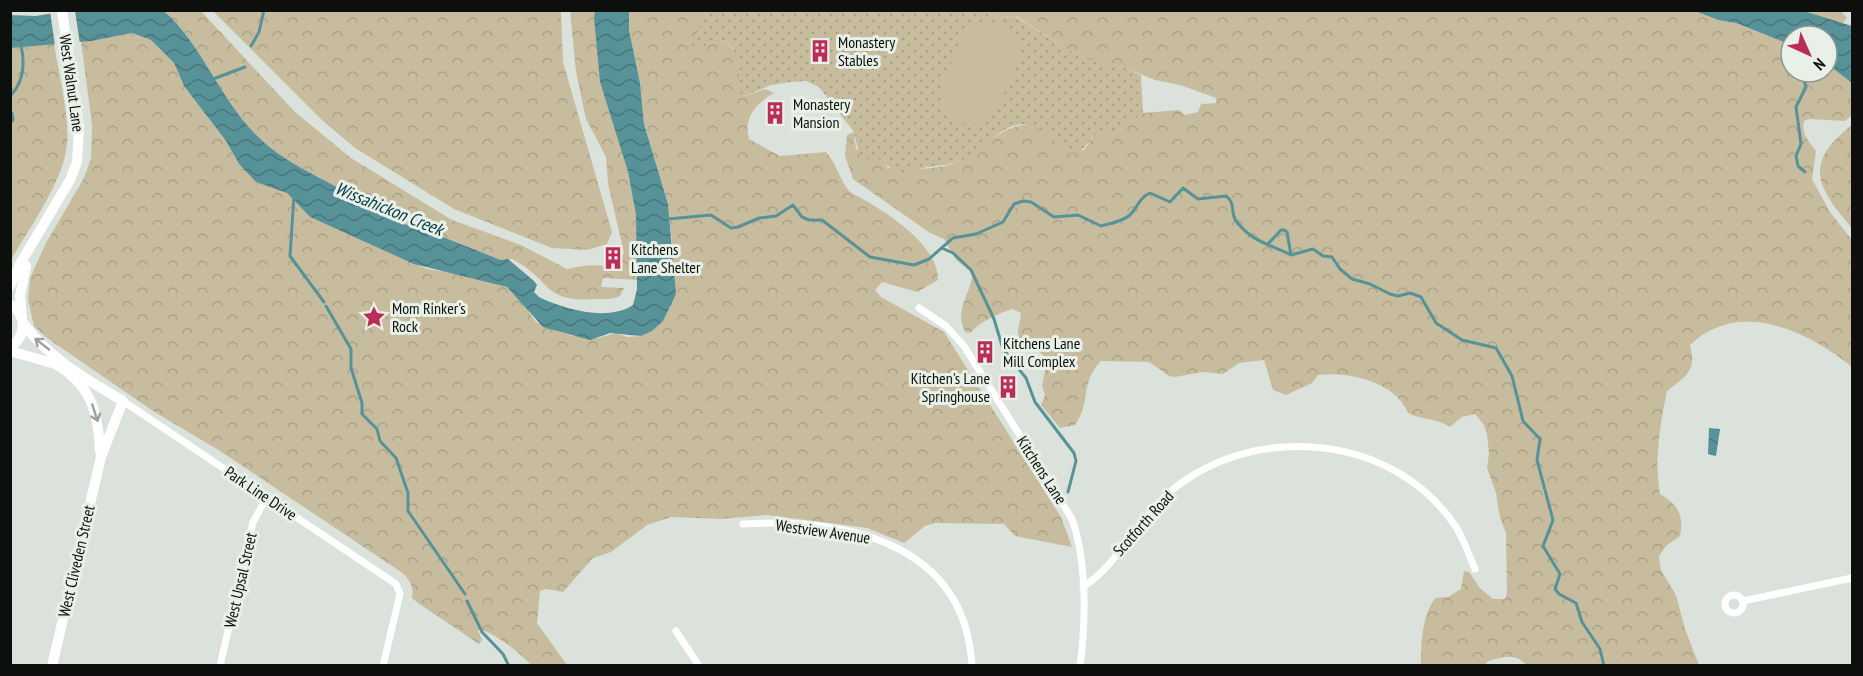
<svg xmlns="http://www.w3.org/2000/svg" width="1863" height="676" font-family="'PT Sans Narrow',sans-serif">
	<defs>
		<pattern id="forest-crowns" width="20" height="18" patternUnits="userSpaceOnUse" patternTransform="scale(1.5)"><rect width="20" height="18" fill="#c7bd9e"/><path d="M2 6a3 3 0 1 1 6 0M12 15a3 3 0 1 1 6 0" fill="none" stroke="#aaa187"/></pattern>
		<pattern id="park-dots" width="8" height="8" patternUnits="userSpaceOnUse" patternTransform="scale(1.5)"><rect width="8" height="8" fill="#c7bd9e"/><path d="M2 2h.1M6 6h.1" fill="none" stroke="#aaa187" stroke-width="1.8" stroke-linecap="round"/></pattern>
		<pattern id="water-waves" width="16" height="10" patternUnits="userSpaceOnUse" patternTransform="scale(1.5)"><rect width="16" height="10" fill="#579298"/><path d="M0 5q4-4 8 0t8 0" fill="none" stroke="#46767a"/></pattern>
	</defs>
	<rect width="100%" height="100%" fill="#dbe2db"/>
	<path fill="url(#forest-crowns)" d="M164,11H201L294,111L351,158L452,220L521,245L567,269C580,266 599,263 611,268L624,253L608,184L606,157L586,119L576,72L570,11H595L600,82L628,172L636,215L638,260L635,273L637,280L603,278L601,287L624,288L620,296C612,300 605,299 597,299C541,303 554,281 512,259L501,260L414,225C390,225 372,207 353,196C315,174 276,160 247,125C216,89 199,42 164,11Z
		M213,11H561L563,62L612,232L607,244L587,250L552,248L454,209L355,148L323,121Z
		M629,11H707V44L726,41L739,56L740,93L746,96L765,89L774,93C756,104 743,117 749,139L780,156L826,152C837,164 839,179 850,192C880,208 938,242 938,280L917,292L882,282L875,290L881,297L944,332L1061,517L1072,547L1015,536L1004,524L935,523L925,526L904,543L867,528L767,515L721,519L671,517L647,525L611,552L593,558L563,592L546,589L540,591L537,623L567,665H531C522,655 491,629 478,630L482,640L479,644L418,603L412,598C414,587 410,579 401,572L220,451L153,411L47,338L34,326L28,300L30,278L46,243L84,178L91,158L92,126L81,41L132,33L151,40L174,63L184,86L226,141L239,164L287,193L310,217L427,269L462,274L507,287L518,296L536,322L573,336L598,338L616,333L627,337L641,336L673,252L668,204L644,124L640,83L629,30Z
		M968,11H1695L1718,20L1736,23L1791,45V72H1827V64L1852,83V115L1845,121L1809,119L1804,121C1801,135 1809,141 1816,151L1812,179L1830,212L1852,240V367C1808,331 1739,298 1690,345C1697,371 1686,376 1667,391C1660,425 1654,460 1660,494C1678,505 1684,514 1680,536L1666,546L1659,556L1661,570L1676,595L1685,629L1699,665H1526C1516,652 1500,657 1487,662L1485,665H1421C1421,642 1422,617 1435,598L1448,597L1461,589L1464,571L1469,572L1480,588L1493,599H1505L1507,593L1506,533L1500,518L1496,493L1487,468L1489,453L1487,435L1484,425L1475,414L1462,417L1450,427C1436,418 1422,420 1408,413C1396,382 1348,371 1318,375L1312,383L1286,395L1273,390L1264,360L1239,363L1223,374L1202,372L1175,377L1169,376L1149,362L1101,361C1079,384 1092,401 1075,425L1060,428L1041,405L1045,395L1042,386L1047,361C1042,347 1018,347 1018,332C1018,326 1021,319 1021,313L1012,309C997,314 981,321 970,333L965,332C954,310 970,295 973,273L956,260L944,239L930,233L853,179L845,156L847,135L854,132L856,149L884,162L888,168C907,169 926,170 944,166C980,159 997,121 1035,125C1041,126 1045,131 1050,135C1059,143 1073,146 1084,150L1094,135L1103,133L1112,136L1143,113L1179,110L1185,115L1198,112L1201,104L1216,103V98L1180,85L1155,80L1123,67L1094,62L1065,48L1016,16L1000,17Z
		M1804,11H1841L1847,18L1842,24Z
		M54,43C58,70 70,119 67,144C63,183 30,226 11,260V48Z
		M1852,125V228C1815,186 1804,162 1852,125Z"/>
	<path fill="url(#park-dots)" d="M968,10L1000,17L1015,16L1065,48L1094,62L1123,67L1141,75L1143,113L1112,136L1103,133L1094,135C1085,146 1082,154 1067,153C1048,133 1029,113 1001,132C993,137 988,146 980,151C964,162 946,165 928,167C919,168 909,174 901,173C890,171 887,163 878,159H860L854,132L819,87L806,81L792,82L771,85L745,96L740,93C738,73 743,55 726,41L707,44L698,50L691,46L707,11Z"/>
	<path fill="#c7bd9e" d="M991,22C1032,28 1021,60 1008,86C998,108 978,139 951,116C931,99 945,76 954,57C958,48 962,36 970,29C976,24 983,22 991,22Z"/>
	<path fill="url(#water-waves)" d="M72,10L164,11C199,42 216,89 247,125C276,160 315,174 353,196C372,207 390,225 413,225L501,260L508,259L534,281L537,285L534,292L539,297C563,309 608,322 633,305L637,289L636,215L628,172L600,82L594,17L595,11H629V30L640,83L644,124L668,204L676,294L663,321L652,331L641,336L610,333L590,340L543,327L507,287L414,264L310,217L287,193L256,182L239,164L226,141L184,86L174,63L151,40L132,33L91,41L11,48L10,15L36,16Z
		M1695,11H1804L1852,26V83L1827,64V36H1791V45L1736,23L1718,20Z
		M1709,428L1720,429L1716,456L1708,454Z"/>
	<path fill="#dbe2db" d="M50,11H75L80,44L55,46Z"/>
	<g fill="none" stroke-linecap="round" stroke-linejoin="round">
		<path stroke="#579298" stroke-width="3" d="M251,46L259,32L264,10
			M1802,72L1806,87L1796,107L1801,144L1796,156L1798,166L1805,172
			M213,79L245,67
			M10,96C24,82 25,63 21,45
			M10,123L13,120L12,113
			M294,195L290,256L324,302
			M668,219L711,215L731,228L738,227L759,218L776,216L793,205L802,217L809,220H822L870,257L914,265L929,259L953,238L976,234L1003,222L1014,204L1023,201L1031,202L1054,217L1078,215L1101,226C1111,223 1122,222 1130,215C1139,206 1137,200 1150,193L1170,202L1183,188L1198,199L1226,196C1236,203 1230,212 1236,221C1252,242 1269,244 1291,255L1313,249L1323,256L1332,257L1340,269L1352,279L1370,284L1390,294L1398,296L1410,293L1421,297L1436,323L1462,340L1496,348L1512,376L1523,421L1540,439L1537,460L1553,520L1543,546L1560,574L1555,589L1559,594L1576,603L1582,622L1600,649L1604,666
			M1268,244L1281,230H1284L1287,232L1291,255
			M942,248L953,253L971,270L994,319L1003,349L1026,378L1035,402L1074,453L1076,461L1068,492
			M326,306L351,349V368L362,403V414L377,429L380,441L396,458L408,493V511L465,594
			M467,601L482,632L503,654L509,666"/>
		<path stroke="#fff" stroke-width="7" d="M919,308L946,326L964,346L1072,519C1087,561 1086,622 1080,666
			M123,401L396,584L400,594L383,666
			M743,524C845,518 965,542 972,666
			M1083,587C1121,562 1140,514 1176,487C1260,422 1395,435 1456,527C1464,540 1469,555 1475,569
			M1725 604a9 9 0 1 1 18 0a9 9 0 1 1-18 0Z
			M1743,601L1852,578
			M676,631L699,666
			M220,666L253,522L267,497"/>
		<path stroke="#fff" stroke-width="10" d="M10,286L20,264L70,180L77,162L79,128L62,10
			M10,304C27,315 27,336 10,347
			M22,318L20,296L26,266
			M24,324C48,358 88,380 123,401L101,457L52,666
			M10,351L59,365
			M54,363C91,385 98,410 100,451"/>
	</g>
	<defs><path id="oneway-shaft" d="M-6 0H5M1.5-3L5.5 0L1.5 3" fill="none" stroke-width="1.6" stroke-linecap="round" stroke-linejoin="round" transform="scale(1.5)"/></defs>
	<g stroke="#9e9f9e">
		<use href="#oneway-shaft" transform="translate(42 344) rotate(-142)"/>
		<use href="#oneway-shaft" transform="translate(95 413) rotate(72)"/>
	</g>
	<defs>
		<g id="building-bare" transform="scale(1.8)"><path d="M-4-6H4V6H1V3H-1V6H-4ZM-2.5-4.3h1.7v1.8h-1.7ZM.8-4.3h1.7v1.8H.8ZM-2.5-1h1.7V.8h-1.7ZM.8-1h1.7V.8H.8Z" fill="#bb2c58" stroke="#e8f0e8" stroke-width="2.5" paint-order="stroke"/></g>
		<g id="sight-bare" transform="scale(1.8)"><path d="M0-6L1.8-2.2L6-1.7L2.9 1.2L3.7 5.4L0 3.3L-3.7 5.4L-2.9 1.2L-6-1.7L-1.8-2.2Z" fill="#bb2c58" stroke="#e8f0e8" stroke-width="2.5" paint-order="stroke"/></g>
	</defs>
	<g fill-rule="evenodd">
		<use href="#building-bare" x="820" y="51"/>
		<use href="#building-bare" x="775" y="113"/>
		<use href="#building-bare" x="613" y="258"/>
		<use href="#sight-bare" x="374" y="317"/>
		<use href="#building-bare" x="985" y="352"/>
		<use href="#building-bare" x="1008" y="387"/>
	</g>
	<g text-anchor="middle" stroke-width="6" stroke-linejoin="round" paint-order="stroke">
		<g font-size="16" fill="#0c0f0c" stroke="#e8f0e8" text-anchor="start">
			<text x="838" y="48">Monastery<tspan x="838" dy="18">Stables</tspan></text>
			<text x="793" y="110">Monastery<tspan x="793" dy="18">Mansion</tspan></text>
			<text x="631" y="255">Kitchens<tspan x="631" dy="18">Lane Shelter</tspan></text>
			<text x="392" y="314">Mom Rinker's<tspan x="392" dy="18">Rock</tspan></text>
			<text x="1003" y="349">Kitchens Lane<tspan x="1003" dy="18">Mill Complex</tspan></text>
			<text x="990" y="384" text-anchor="end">Kitchen's Lane<tspan x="990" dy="18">Springhouse</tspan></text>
		</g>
		<g font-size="16" fill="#0c0f0c" stroke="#e8f0e8">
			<text transform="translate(72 83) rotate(82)" y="6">West Walnut Lane</text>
			<text transform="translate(1042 470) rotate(57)" y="6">Kitchens Lane</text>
			<text transform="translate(261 493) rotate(34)" y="6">Park Line Drive</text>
			<text transform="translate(1143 523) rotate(-48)" y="6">Scotforth Road</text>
			<text transform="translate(823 531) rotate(8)" y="6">Westview Avenue</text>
			<text transform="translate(76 561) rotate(-77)" y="6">West Cliveden Street</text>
			<text transform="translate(240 580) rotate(-77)" y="6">West Upsal Street</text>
		</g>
		<g font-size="18" font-style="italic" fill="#003a3f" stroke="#e8f0e8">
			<text transform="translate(389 209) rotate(22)" y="6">Wissahickon Creek</text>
		</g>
	</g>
	<rect width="1863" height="676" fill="none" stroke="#0c0f0c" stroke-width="24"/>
	<g transform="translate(1809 54) rotate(135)"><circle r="28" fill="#e8f0e8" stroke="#909690" stroke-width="1.5"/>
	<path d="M0-4.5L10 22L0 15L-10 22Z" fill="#bb2c58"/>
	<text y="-9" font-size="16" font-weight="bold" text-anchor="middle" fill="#0c0f0c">N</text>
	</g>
</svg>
